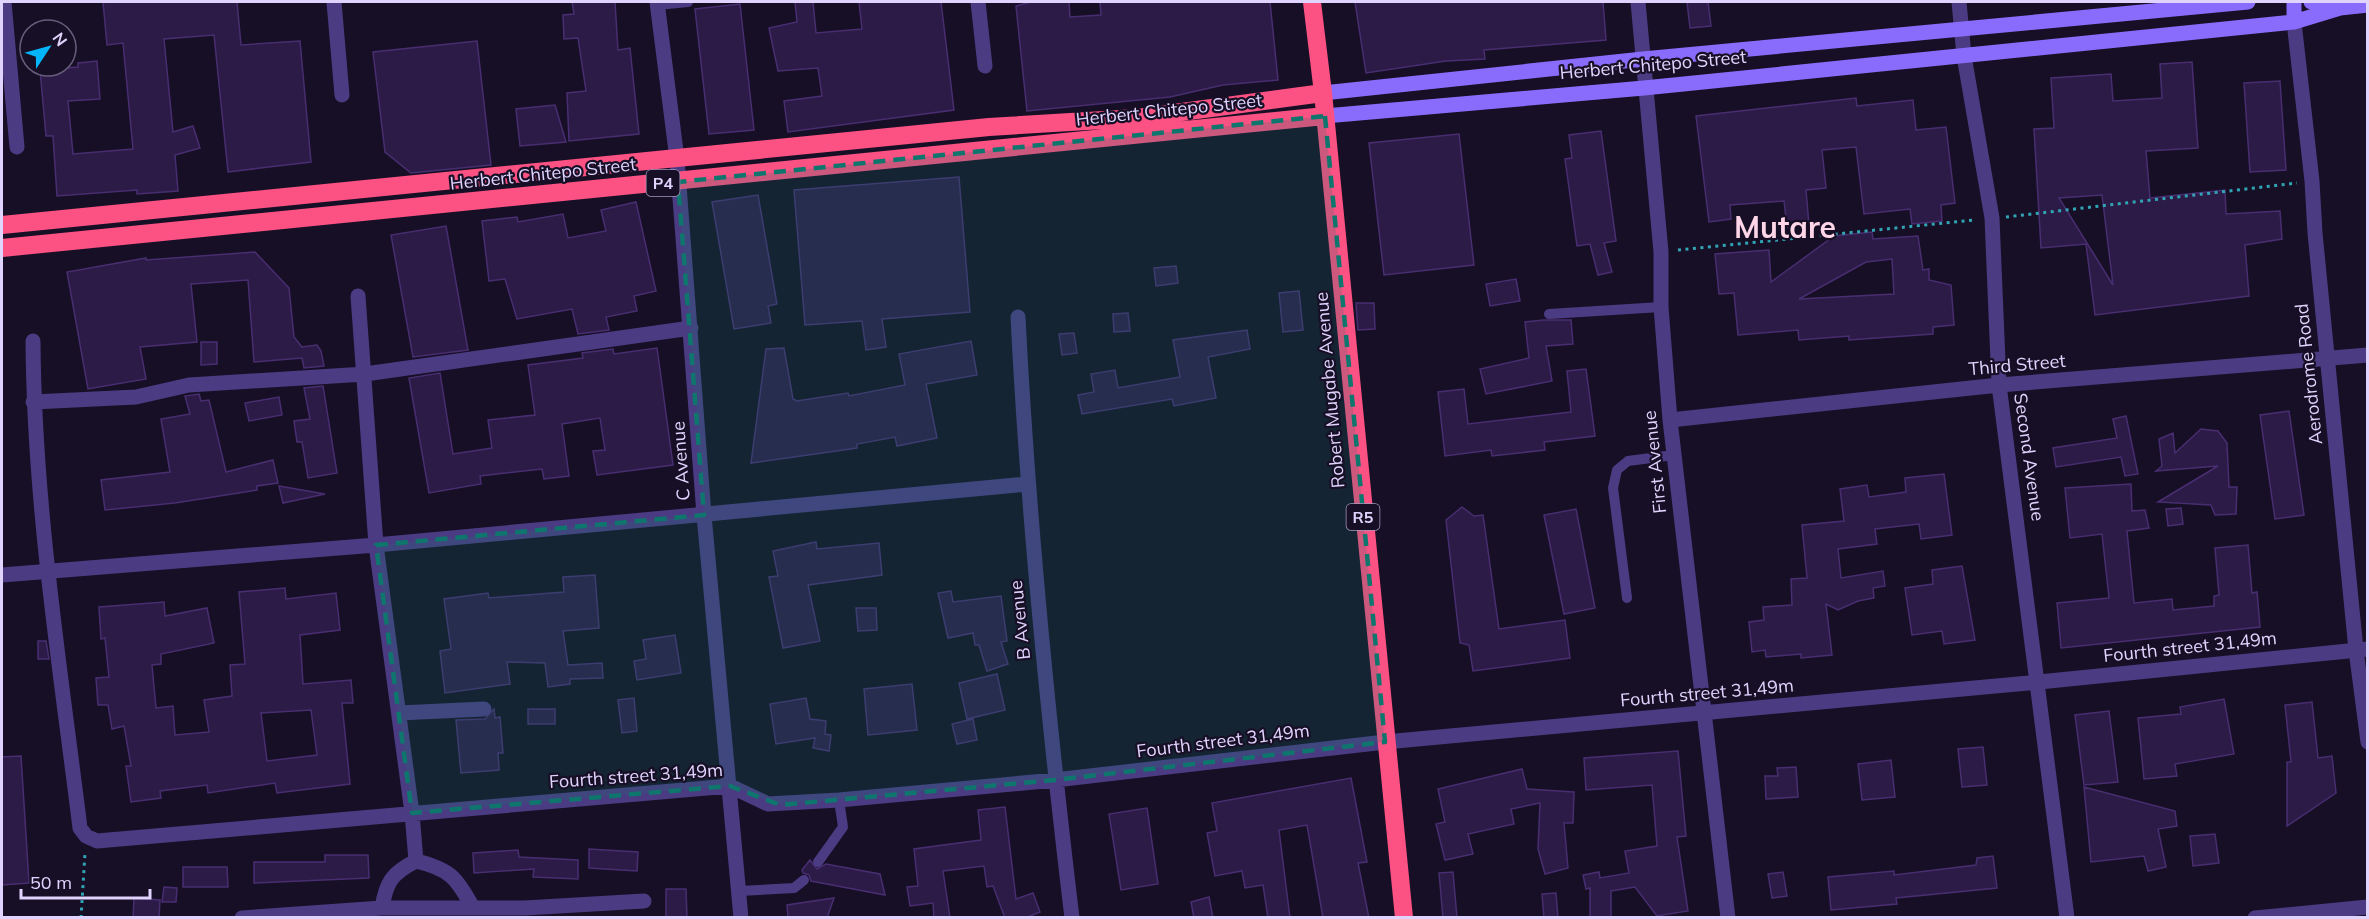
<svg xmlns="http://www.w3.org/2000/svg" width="2369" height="919" font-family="Mulish,sans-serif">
	<rect width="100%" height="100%" fill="#170f25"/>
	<path fill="#2c1b46" stroke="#482e71" stroke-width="1.5" fill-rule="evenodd" d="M103,2H237L241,45L300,41L311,162L228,172L214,35L164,39L173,132L193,126L200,148L175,155L178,191L137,194V190L57,196L53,136H46L40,70L78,67V63L97,61L100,99L68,101L73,154L133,149L123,43L107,45Z
		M572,2H615L618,50L630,48L639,134L569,141L567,93L586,91L578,38L564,39L563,15L574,14Z
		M795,2H813L816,33L862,29L859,2H941L954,110L788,132L784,101L822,96L818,68L778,71L769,28L797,22Z
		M1031,2H1069L1070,17L1101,15L1100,2H1270L1278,80L1223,85L1170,97L1027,111L1016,6Z
		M1355,2H1603L1606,40L1484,50L1485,59L1446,61L1366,73Z
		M1687,2H1708L1711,26L1690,28Z
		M740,4L754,130L709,134L695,9Z
		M477,41L491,165L411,173L385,152L373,52Z
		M2192,62L2198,148L2146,151L2150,198L2225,190L2226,214L2280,211L2282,239L2245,245L2249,296L2095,315L2086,244L2041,248L2034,129L2054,128L2051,78L2111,74L2113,101L2162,98L2160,64ZM2102,195L2113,285L2059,198Z
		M2280,81L2286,170L2250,172L2244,83Z
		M1856,98L1857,106L1913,100L1916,130L1946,127L1955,203L1941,205L1942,221L1912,224L1910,209L1864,214L1856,147L1822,150L1826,188L1806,190L1809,225L1787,227L1784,201L1730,205L1731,219L1709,222L1696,116Z
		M555,105L566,142L520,146L516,109Z
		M1601,131L1616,241L1604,243L1612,272L1598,275L1590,244L1577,246L1565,159L1572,158L1569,135Z
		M1459,134L1474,265L1384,275L1369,143Z
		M959,177L970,312L882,319L886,347L866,350L862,321L805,325L794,190Z
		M758,195L777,304L768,306L771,323L734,329L712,202Z
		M636,202L656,291L634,296L637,311L606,317L609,330L578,334L572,309L517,319L505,279L489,281L482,221L517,217L518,222L563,214L568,238L606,231L601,210Z
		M446,226L468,350L413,357L391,235Z
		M1872,232L1873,239L1918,236L1923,270L1929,269V280L1951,285L1954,325L1933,327V334L1849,340V336L1799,340L1798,330L1738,335L1734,293L1719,294L1715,254L1769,250L1771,282L1834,236ZM1892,259L1894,294L1799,299L1866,262Z
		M255,252L289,288L294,337L302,347L317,345L321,351L324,366L304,368L302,358L254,362L248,280L191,284L197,342L140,347L146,379L88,389L67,272L146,258V260Z
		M1176,266L1178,283L1156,286L1154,268Z
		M1516,279L1520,301L1490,306L1486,284Z
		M1299,291L1303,330L1283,332L1279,293Z
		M1356,303H1374L1375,329L1358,330Z
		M1128,313L1130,331L1114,332L1113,314Z
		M1544,320H1571L1573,344L1546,346L1552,381L1486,394L1480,369L1529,358L1525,322Z
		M1247,330L1250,349L1208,357L1216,398L1174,406L1172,399L1082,414L1078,395L1094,392L1091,374L1115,370L1118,388L1180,377L1173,340Z
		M1074,333L1077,353L1062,355L1059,334Z
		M971,341L977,375L926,384L937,438L897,446L895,437L857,444V448L751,463L766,349L784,348L793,399L797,401L848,393L849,396L905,385L899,354Z
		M201,342H217V364L201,365Z
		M657,348L673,465L597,475L593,451L605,450L600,418L562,424L569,476L544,479L542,469L480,476L481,484L429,493L409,378L440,373L453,454L492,448L488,420L535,415L528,365L583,358L582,353L613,349L614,354Z
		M1586,369L1595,436L1544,442L1545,450L1492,456L1491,450L1445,456L1438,392L1464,389L1468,424L1571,412L1567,371Z
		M323,386L337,473L308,478L302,442H297L294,421L310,419L304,388Z
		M199,394L201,401L209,400L226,472L273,460L278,483L257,486V490L175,503L105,510L101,480L170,472L161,419L190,414L185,396Z
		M279,397L282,415L249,421L245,403Z
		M2289,411L2304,515L2275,519L2260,415Z
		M2126,416L2138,474L2125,476L2121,457L2056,467L2053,448L2117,438L2113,419Z
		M2201,429L2218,431L2227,443L2229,487H2237L2236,514L2215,515L2211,505L2158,502L2218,466L2156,471L2162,466L2159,439L2173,433L2175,453Z
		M1944,474L1952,535L1921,539L1919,524L1875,529L1877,544L1838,549L1841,578L1883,571L1885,586L1873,588L1874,598L1858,601L1838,610L1826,604L1832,655L1801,658V654L1766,657L1765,650L1752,652L1749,622L1764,620L1763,607L1792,605L1791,579L1807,578L1802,525L1844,521L1840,489L1867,485L1869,497L1906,492L1905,478Z
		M2131,484L2132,511L2145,510L2149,528L2127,531L2134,603L2172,599L2173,610L2214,606V596L2219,595L2215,548L2248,545L2252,593L2257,592L2260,627L2061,648L2057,603L2109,598L2102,534L2070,538L2065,488Z
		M279,486L325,494L283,503Z
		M1462,507L1474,516L1483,515L1499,629L1565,620L1570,658L1473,671L1469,645L1460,643L1446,520Z
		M2181,508L2183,524L2168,526L2166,509Z
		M1576,509L1595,608L1564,614L1544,515Z
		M816,542L817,549L879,543L882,575L808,585L820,641L783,648L769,577L778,576L773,551Z
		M1962,566L1975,640L1944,644L1942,631L1912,635L1905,588L1933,584L1932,570Z
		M595,575L599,628L563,631L568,665L602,663L603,678L570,679V684L548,687L545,663L507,662L510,684L445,693L440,651L451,649L444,599L488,593L489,598L564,592L563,577Z
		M285,588L286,599L336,593L340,630L300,635L303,684L351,680L353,703H342L350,784L277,793L275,783L208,793L207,785L160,791L161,798L131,802L126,766H131L124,726L112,729L108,705H98L96,678L109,677L105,638L101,639L99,607L164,602L165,616L207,608L214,643L161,654V664L152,665L156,708L173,706L175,735L209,732L204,700L232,696L230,665L245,664L239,592ZM311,710L317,755L267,761L261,713Z
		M951,591L953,602L1001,596L1007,641L1001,642L1008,664L987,671L979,645H975L973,633L948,638L938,593Z
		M856,608H876L877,630L858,631Z
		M675,635L681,673L637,680L634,661L646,659L643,640Z
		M38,641H46L49,659H38Z
		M997,674L1005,710L967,719L959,683Z
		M912,684L917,730L868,735L864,689Z
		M634,698L637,731L622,733L618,700Z
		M806,698L810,719L826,721L825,734L831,735L829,751L813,748L815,738L776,744L770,704Z
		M2224,699L2234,754L2175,764L2177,776L2144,779L2138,718L2181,714L2180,707Z
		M2312,702L2318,758L2332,756L2336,793L2287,826V762H2291L2285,705Z
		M494,709L495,718L500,717L503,753H498L499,770L461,773L456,720L485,719Z
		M528,709H555V724H528Z
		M2109,711L2118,782L2084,785L2075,715Z
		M973,719L977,740L957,744L952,724Z
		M1983,747L1987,785L1962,787L1958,749Z
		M1678,751L1686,836L1677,837L1688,911L1657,916L1635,887L1611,891V918H1590V888L1586,889L1583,875L1599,872L1600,878L1629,873L1625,851L1657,846L1652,785L1586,790L1584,758Z
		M21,756L29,883L2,885V757Z
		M1891,760L1895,797L1862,800L1858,764Z
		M1796,767L1798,797L1766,799L1765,776H1778L1777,768Z
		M1522,769L1527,789L1574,792L1573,823H1564L1568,868L1545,874L1538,849L1540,803L1511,809L1514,824L1468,834L1473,854L1445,860L1436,824L1445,822L1438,789Z
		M1351,778L1367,862L1358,863L1369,918H1323L1307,825L1279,830L1290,918H1268L1263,885L1245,888L1242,871L1215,876L1207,833L1217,831L1212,803Z
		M2084,787L2175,811L2177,826L2158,829L2166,867L2148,871L2144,856L2091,862Z
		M1005,807L1016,899L1033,893L1040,912L1025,918H1005L993,886L987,887L984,866L943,871L950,918H934L933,903L910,906L907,887L918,886L914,849L981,840L978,810Z
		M1147,808L1158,884L1121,890L1109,814Z
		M2215,834L2219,863L2193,866L2190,836Z
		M589,849L638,852L637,871L589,868Z
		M518,850L519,857L578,860V879L533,877L534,869L474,873L473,853Z
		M325,855H368L369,878L254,883V862H325Z
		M1993,856L1997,888L1896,898L1897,904L1831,910L1828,877L1894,871V875L1976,865L1977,858Z
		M810,860L817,869L826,864L880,874L885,895L811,881L809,875L803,873L802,870Z
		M183,867H227L228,887H183Z
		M1453,872L1457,918H1443L1439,873Z
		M1783,872L1787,896L1772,898L1768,874Z
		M164,887L177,888L176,902H162Z
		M666,889H686L687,918H666Z
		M1556,893L1558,918H1544L1542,894Z
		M1209,897L1213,918H1194L1191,902Z
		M134,898L160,900L159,918H133Z
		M834,898L827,918H788L787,905Z"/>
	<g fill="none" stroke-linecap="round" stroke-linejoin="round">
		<path stroke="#31a5b5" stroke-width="3" stroke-dasharray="3 4.5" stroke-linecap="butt" d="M2006,217L2297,183
			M1678,250L1975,220
			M81,918L85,853"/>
		<path stroke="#4b3b83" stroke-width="10" d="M657,5L688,2
			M1549,314L1661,307
			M1627,598L1613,488L1617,470L1628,461L1674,455
			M818,862L843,827L839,800
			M739,891L794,888L804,880"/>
		<path stroke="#4b3b83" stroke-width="15" d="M4,2L17,147
			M334,2L342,95
			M657,2L677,159L704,515L741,918
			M978,2L985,66
			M1638,2L1661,252V307L1670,420L1728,918
			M1959,2L1964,56L1992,218L1999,385L2067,918
			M2294,22L2312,181L2315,233L2356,650L2368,742
			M358,296L376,545L412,813L416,861
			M1018,317C1028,518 1048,718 1072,918
			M33,341C34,504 60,666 80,828L86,836L97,841L730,786L768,804L839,800L1055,780L1385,742L2039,682L2368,649
			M33,402L136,397L189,385L365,374L691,328
			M1670,420L1999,385L2368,355
			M2,575L376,545L1027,484
			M399,713L484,709
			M382,908C386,882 392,873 416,861C450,869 457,878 473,908
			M242,918L382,908H525L644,901
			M2255,918L2368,907"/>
		<path stroke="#8a6cfd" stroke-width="15" d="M2294,2V22
			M2311,2L2338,8
			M1323,93L1643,59L2248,2
			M1325,116L1644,88L2294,22L2340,8L2368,5"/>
		<path stroke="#fc5183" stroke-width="18" d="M1312,2L1323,93L1404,918
			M2,225L989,127L1137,118L1323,93
			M2,248L1325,116"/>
	</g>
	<path fill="#0f766e" fill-opacity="0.2" stroke="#0f766e" stroke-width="4.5" stroke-dasharray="12 8" stroke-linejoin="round" d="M1325,116L1385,742L1055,780L780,805L730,786L412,813L376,545L704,515L678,182Z"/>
	<g text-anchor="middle" stroke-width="4.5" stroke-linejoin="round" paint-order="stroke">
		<g fill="#170f25" stroke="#a499bd" stroke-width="1.5">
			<rect x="646.5" y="170" width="33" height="26" rx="4.5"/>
			<rect x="1346.5" y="504" width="33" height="26" rx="4.5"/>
		</g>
		<g font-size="16" font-weight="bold" fill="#e0d4fe">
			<text x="663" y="189">P4</text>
			<text x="1363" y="523">R5</text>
		</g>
		<g font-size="18" fill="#e0d4fe" stroke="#170f25">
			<text transform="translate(1653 65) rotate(-5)" y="6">Herbert Chitepo Street</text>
			<text transform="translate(1169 110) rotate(-6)" y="6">Herbert Chitepo Street</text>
			<text transform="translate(543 174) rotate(-6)" y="6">Herbert Chitepo Street</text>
			<text transform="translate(2017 365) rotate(-5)" y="6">Third Street</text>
			<text transform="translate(2309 374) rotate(-96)" y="6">Aerodrome Road</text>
			<text transform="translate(1330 390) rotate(-95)" y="6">Robert Mugabe Avenue</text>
			<text transform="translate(2029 457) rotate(82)" y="6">Second Avenue</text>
			<text transform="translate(681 461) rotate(-94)" y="6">C Avenue</text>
			<text transform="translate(1655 462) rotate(-96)" y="6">First Avenue</text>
			<text transform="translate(1020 620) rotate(-96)" y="6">B Avenue</text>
			<text transform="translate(2190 647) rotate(-6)" y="6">Fourth street 31,49m</text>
			<text transform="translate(1707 693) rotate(-5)" y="6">Fourth street 31,49m</text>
			<text transform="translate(1223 741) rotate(-7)" y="6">Fourth street 31,49m</text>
			<text transform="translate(636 776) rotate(-4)" y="6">Fourth street 31,49m</text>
		</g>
		<g font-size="30" font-weight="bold" fill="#fed6e8" stroke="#170f25">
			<text x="1785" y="238">Mutare</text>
		</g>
	</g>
	<rect width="2369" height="919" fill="none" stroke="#e0d4fe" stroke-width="6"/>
	<g transform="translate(48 48) rotate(54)"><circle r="28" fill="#170f25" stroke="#675e7c" stroke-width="1.5"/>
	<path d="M0-4.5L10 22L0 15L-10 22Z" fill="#04b4fa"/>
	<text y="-9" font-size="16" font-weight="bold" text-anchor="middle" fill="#e0d4fe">N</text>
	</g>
	<path d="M21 889v9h129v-9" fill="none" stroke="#e0d4fe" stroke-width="3"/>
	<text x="30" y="889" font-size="18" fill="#e0d4fe" stroke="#170f25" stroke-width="4.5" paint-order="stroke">50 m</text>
</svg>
